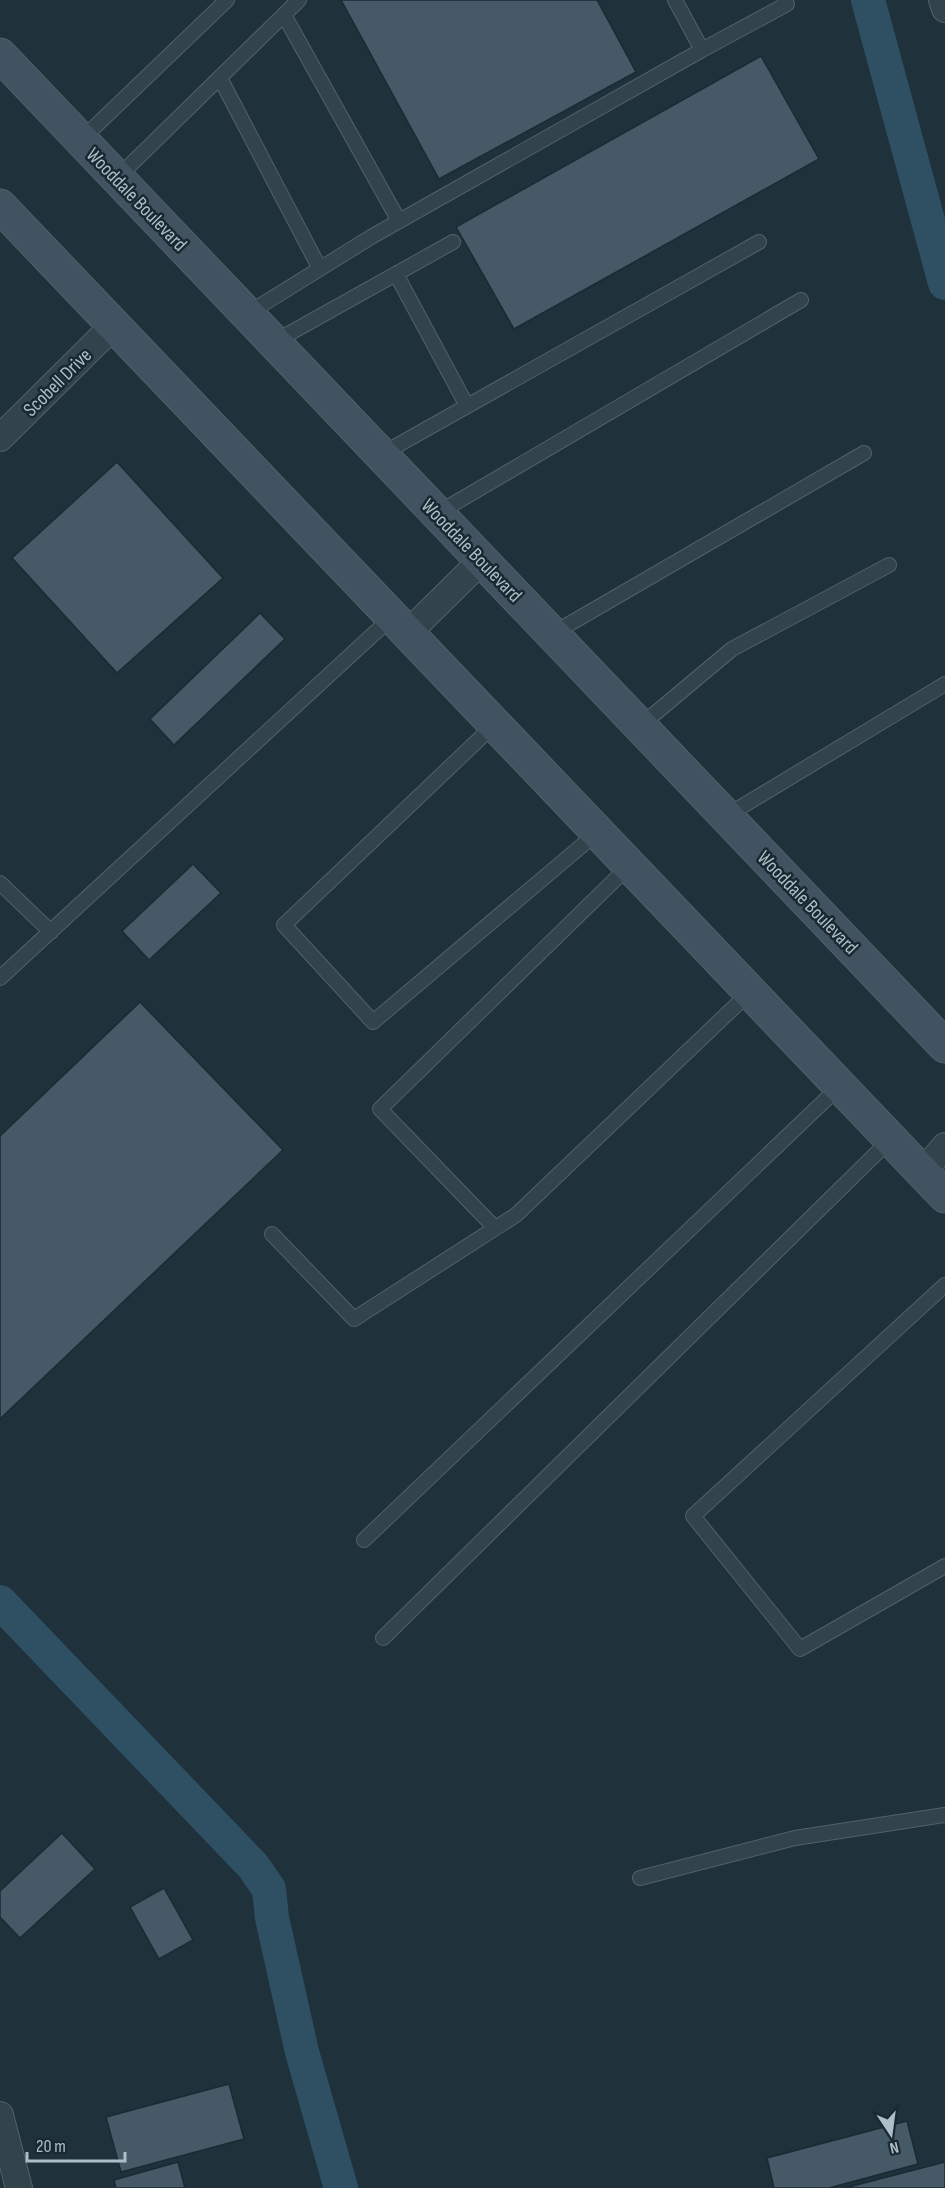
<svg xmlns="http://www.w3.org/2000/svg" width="945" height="2188" font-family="'Sofia Sans Condensed',sans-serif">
	<rect width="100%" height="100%" fill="#1f323c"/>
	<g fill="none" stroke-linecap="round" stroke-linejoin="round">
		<path stroke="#2f5063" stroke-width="34" d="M868,0L945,283
			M0,1602L253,1866L269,1889L272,1918L302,2052L341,2188"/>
	</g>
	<path fill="#455a66" stroke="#1b2a33" stroke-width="1.5" d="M341,0H597L636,72L439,179Z
		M761,56L819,159L514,329L456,227Z
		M117,462L223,578L117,673L12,558Z
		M260,613L285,639L174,745L150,719Z
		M193,864L221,893L149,960L122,931Z
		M140,1002L283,1150L0,1419V1136Z
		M62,1833L95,1869L20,1938L0,1917V1891Z
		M164,1888L193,1940L159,1959L130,1907Z
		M229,2084L244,2139L121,2172L106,2117Z
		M907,2121L918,2164L829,2188H774L767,2158Z
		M178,2162L185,2188H116L114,2180Z
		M945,2162V2188H845Z"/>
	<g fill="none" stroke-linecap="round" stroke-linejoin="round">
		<g stroke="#51616a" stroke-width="16">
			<path id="lane" d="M284,15L399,221
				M702,50L787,4L785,0
				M220,78L320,269
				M81,140L227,0
				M117,178L299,0
				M396,274L467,406
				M247,314L371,237L702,50L675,0
				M274,342L453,242
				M382,454L759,242
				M438,513L801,300
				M552,634L864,453
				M495,724L284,925L373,1022L598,832
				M640,726L732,649L889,565
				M726,816L945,684
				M0,883L51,932
				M0,978L392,617
				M495,1228L380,1109L630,865
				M272,1234L354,1319L516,1215L750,992
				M945,1285L693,1516L800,1649L945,1566
				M364,1540L840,1086
				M383,1638L891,1139
				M640,1878L795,1838L945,1815"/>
		</g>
		<g stroke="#51616a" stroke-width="28">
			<path id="street" d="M942,0L945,9
				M0,438L114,325
				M408,633L482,560
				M923,1172L945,1146
				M0,2115L19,2188"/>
		</g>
		<g stroke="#51616a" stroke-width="35">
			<path id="secondary" d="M0,55L945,1046
				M0,206L945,1196"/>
		</g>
		<use href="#lane" stroke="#33434c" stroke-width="14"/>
		<use href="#street" stroke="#33434c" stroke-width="26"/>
		<use href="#secondary" stroke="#415360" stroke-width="33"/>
	</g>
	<g text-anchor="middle" stroke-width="5" stroke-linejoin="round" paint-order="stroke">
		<g font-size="20" fill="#aebec8" stroke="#192831">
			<text transform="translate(137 199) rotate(46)" y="7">Wooddale Boulevard</text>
			<text transform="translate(57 382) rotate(-45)" y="7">Scobell Drive</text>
			<text transform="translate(472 550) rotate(46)" y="7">Wooddale Boulevard</text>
			<text transform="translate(808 902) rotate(46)" y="7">Wooddale Boulevard</text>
		</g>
	</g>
	<g transform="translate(891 2134) rotate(167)" stroke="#192831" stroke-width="4.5" paint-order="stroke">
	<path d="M0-4.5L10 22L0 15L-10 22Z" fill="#aebec8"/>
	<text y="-9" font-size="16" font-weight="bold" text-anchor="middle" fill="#aebec8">N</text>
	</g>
	<path d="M27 2152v9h98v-9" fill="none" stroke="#aebec8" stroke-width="3"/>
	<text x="36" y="2152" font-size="18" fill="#aebec8" stroke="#192831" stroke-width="4.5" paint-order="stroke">20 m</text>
</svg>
